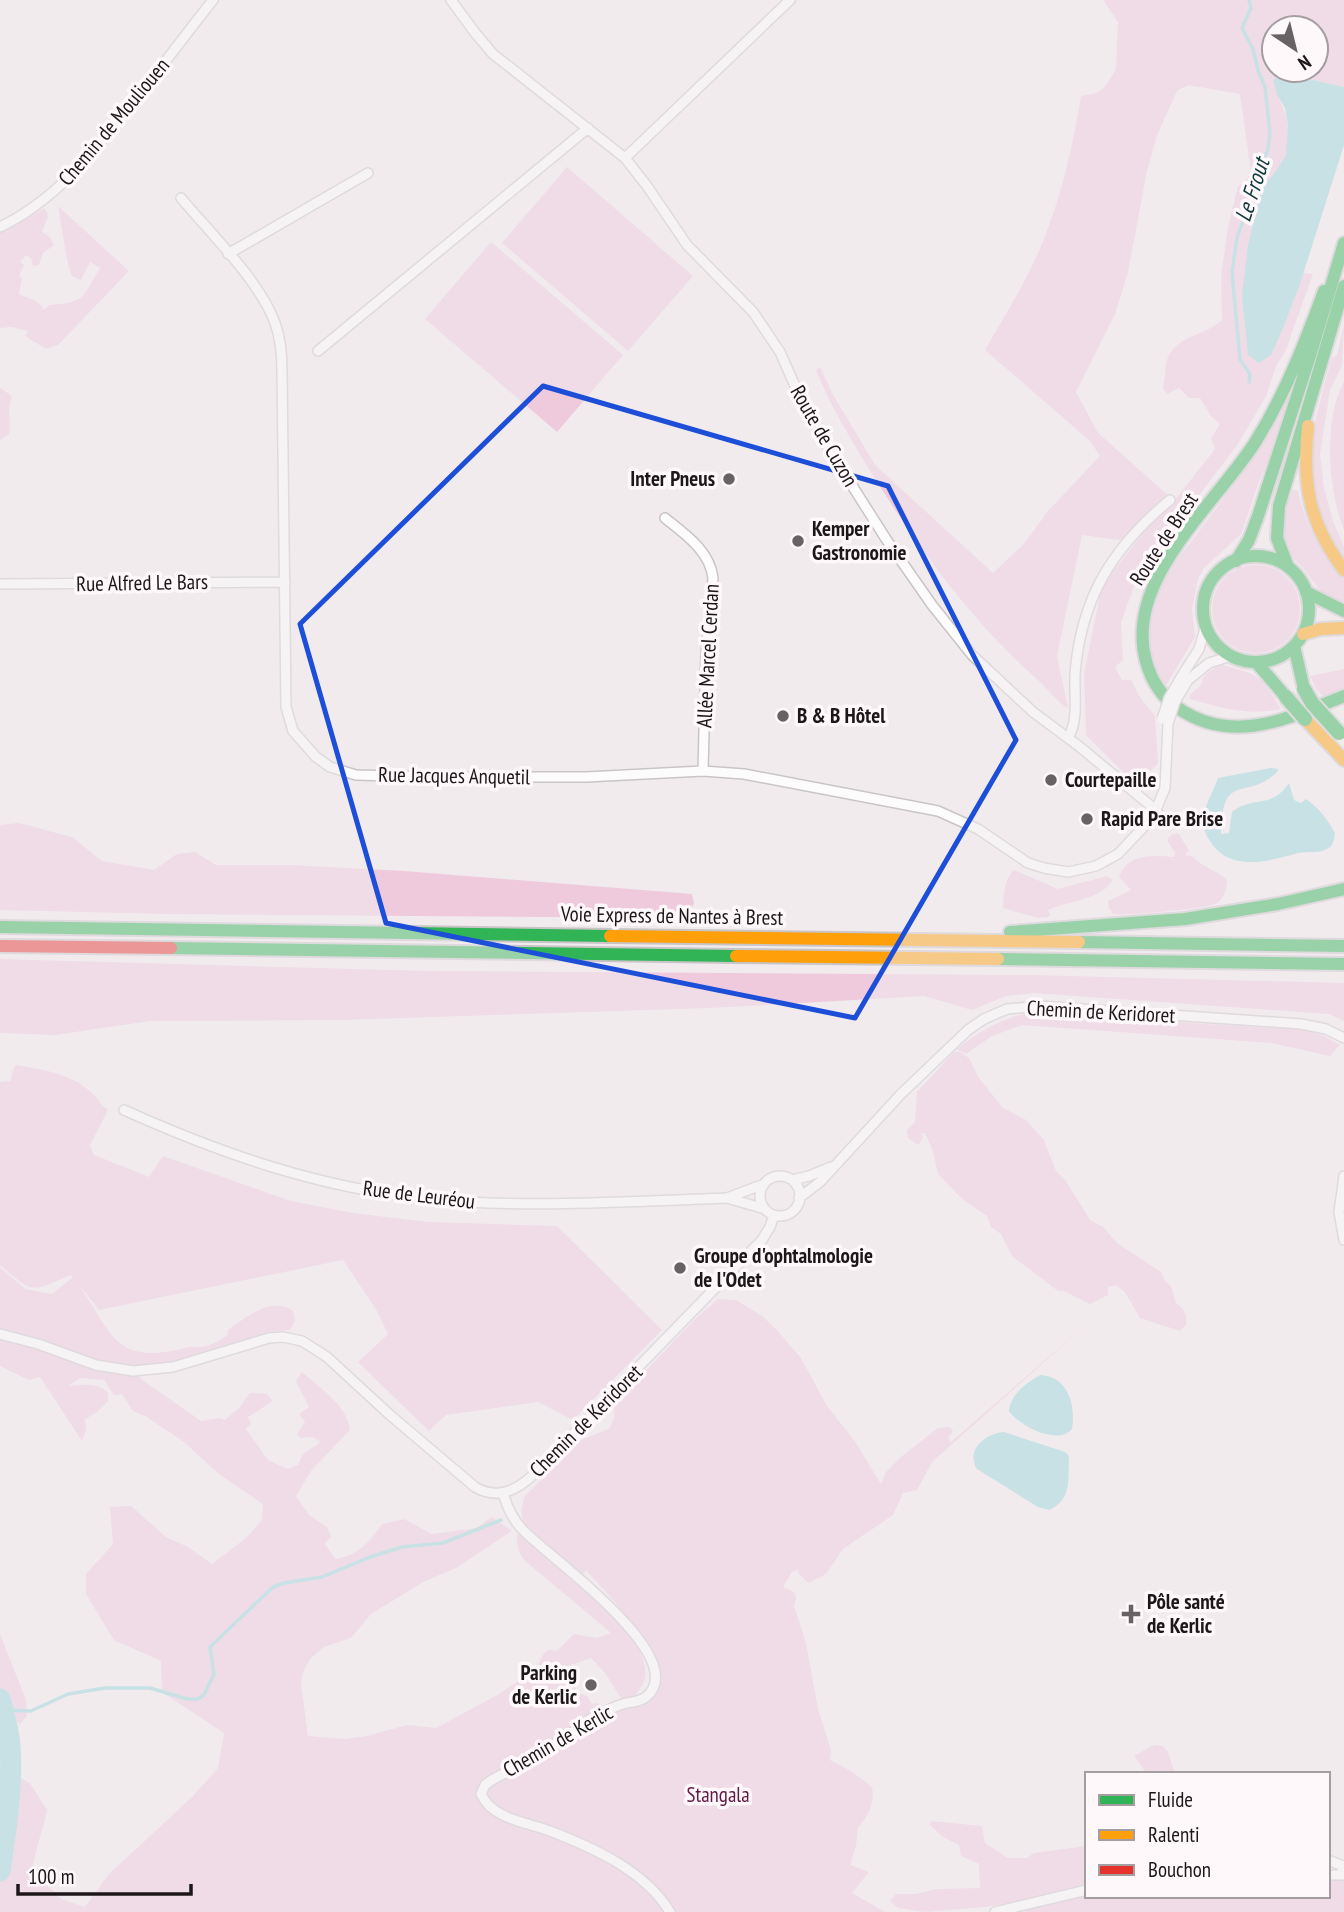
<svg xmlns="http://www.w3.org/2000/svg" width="1344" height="1912" font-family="'PT Sans Narrow',sans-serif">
	<rect width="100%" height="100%" fill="#f1ebee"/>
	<path fill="#efcadc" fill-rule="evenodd" d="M1103,0H1344V87L1309,79L1297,70H1316V28H1274V70H1290L1283,75L1277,95C1287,112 1292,135 1286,155C1282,167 1270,178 1262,187L1301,273L1313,274L1285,352L1277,364L1266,396L1238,444L1137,577L1121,623L1123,660L1115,667L1122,680H1131L1139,696L1155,716L1158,762C1153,774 1138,774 1127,776L1086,735L1084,674L1102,585L1153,521L1171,505L1215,449L1211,438L1220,424L1211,416L1200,398H1189L1179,388L1167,394L1163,388C1165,380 1165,366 1167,360C1175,335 1206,336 1222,320L1221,277L1228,227L1238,186L1245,182L1251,172L1240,94L1188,85L1177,91L1157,135L1147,171L1128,272L1115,314L1076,392L1098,433L1170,497L1126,541L1082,535L1057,656L1068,708C1058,703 1047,688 1038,680C973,623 923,554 877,482C855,446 832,410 816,370L820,367L832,393L875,465L993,573L1024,544L1048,511L1100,456L1090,441L985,350C1006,313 1030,276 1045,236C1063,191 1073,144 1081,96L1097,93L1106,86L1116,69L1118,22Z
		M567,167L693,276L628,351L502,243Z
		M58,206L129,271L58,345L46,349L25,336L28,331L12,327L0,328V223L4,231L45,208L48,216L42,232L50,237L54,245L43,253L39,265L33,266L31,258L26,255L20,262L24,265L19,275L22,279L19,294C28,299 39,299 44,310L49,305C85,303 83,297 100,268L90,262L81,280L72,276L67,260Z
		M491,242L623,355L557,432L425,319Z
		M1344,324L1342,366L1330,390L1320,454L1324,488L1333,521L1344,547V565C1333,550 1312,510 1310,492C1305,448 1319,406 1330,364L1332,358L1337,355Z
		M1344,381V530C1328,489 1323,421 1344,381Z
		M0,388L12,396C6,414 12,417 9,434L0,440Z
		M1282,404L1290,408L1259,482L1241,534L1204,568L1198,579L1192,608L1195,637L1165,687C1140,642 1142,618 1167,574C1207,519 1252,466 1282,404Z
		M1292,490L1298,491C1306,525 1320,554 1344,579V602C1321,594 1320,591 1306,572C1301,564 1292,559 1287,551C1277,534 1287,507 1292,490Z
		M1212 609a44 44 0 1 1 88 0a44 44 0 1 1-88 0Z
		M1222,665C1262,676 1259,674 1281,709C1249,716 1221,708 1190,699V695L1201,685C1203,673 1212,669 1222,665Z
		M1344,669V691L1325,698L1316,689L1310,676Z
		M19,823L72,837L102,861L154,870L177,854L195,852L216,865H289L404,871L692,894L694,903L687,918L166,914L0,910V825Z
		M1178,833L1189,850L1185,855L1192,856C1203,868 1217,870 1227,880C1227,889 1223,901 1215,904C1203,909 1126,916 1113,914L1109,908L1108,901L1131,890L1119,877C1127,853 1154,855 1174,857L1175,853L1167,840L1171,835Z
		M1014,870L1058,889L1107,876L1113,880C1100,900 1068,901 1048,910L1050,915L1048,917L1038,918L1003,908C1004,895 1004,879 1014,870Z
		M0,959L427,971L1031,975L1344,983V1021L1329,1014L1034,993L1006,996L972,1010L924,996L711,1008L342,1020L150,1021L55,1035L0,1033Z
		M1028,1013L1303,1030L1324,1036L1340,1045L1330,1056L1271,1043L1022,1025L992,1036L966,1054L957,1049C980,1031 1000,1019 1028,1013Z
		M954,1052H960L969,1058L978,1077L1003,1108L1026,1120L1044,1140L1056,1171L1066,1181L1090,1220L1103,1227L1117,1243L1161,1272L1165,1281L1171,1286L1176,1303L1183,1309L1186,1316V1325L1180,1331L1140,1318L1125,1292L1116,1285L1108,1287V1295L1090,1304L1064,1291H1058L1012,1256L1001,1234L991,1227L987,1216L962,1199L938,1174L933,1151L925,1133H921L923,1138L918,1145L908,1138L907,1130L915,1122L917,1092Z
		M15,1065C42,1069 73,1074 93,1094C99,1100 100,1104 108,1110L90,1145L94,1155L149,1177L163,1156L291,1201L353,1213L428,1222L557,1226L662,1330L573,1420L538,1402L446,1415L429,1431L358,1362L388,1334L377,1311L343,1260L99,1310L77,1282C113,1333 113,1366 185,1348C191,1346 196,1347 202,1347C211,1346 219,1340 227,1336L228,1330C246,1317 271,1296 293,1311L295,1320L290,1330L268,1332L177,1362L136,1370L141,1379L201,1421L220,1418L225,1420L239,1408L250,1393L267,1394L273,1401L248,1417L251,1424L246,1429L268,1460L287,1469L298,1465L303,1454L321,1442L312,1437L300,1438L297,1434L305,1422L299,1414L309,1407L296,1381L302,1372C318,1386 348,1406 350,1430L311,1471L296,1496L309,1515L327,1527L331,1536L325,1544L335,1559C359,1555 369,1543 382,1524L404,1519L432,1534L477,1528L492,1517L512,1531L456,1568L425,1581L371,1614L351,1638L324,1647L310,1659L303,1672L301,1684L308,1736L345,1739L367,1736L407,1725L436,1728L499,1694L533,1671L556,1675V1670L538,1665L544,1653L549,1650L557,1651L574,1634L597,1638L611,1633L524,1560C519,1552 515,1544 518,1533L536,1548L546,1544C531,1527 514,1525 525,1496L581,1440L609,1429L614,1418V1404L694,1320L718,1299L736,1300L762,1316L776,1329L801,1358L827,1406L854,1440L881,1484L886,1472L901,1457L938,1428L949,1427L953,1431L949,1436L950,1443L1088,1323L932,1462L917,1490L903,1493L893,1515L843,1549L826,1574L808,1583L799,1574L797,1569L792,1572L783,1587L794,1592L796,1598L794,1606L806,1643L818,1709L831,1750L830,1760L851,1771L872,1787C875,1802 868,1817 858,1827L856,1846L850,1865L869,1872L852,1893L885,1912H0V1762L14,1775L30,1783L47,1810C42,1834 34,1851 32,1876L51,1889L61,1899L85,1907L109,1874L192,1797L218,1768L224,1733L162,1692L161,1661L114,1640L86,1594V1574L113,1544L110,1507L131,1506L166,1537L188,1547L212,1564L246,1538L262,1520L263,1504L220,1475L184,1442L145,1416L133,1411L122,1394L114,1395L104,1380L80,1378L68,1386C81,1385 98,1382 108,1393V1401L96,1413L85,1419L86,1429L82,1441L40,1377L29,1380L0,1366V1267L25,1289L52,1294L73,1277L71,1275C30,1292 35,1295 0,1265V1082L10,1081ZM586,1570C606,1593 699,1683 639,1705C624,1711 612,1712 598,1703L592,1704L588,1697L578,1692L562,1668L591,1658L605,1673L621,1698L625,1700C634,1697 636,1695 641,1687C663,1654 598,1603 576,1583Z
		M0,1634L26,1700L27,1716L20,1724L0,1710Z
		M1154,1745L1163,1746L1168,1752L1175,1774H1147L1134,1756Z
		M932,1821L982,1826L985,1843L1008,1858H1027L1034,1853L1087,1846V1896H1328V1881H1344V1912H1025V1900L986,1907L925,1912L898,1908L890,1901L896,1894H916L937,1889L980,1888L979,1864L961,1856L959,1845L943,1837L929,1824Z"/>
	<path fill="#97d5da" d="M1292,77L1309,79L1344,87V145L1300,284L1283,328L1271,355L1259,363L1248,355L1242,296L1248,245L1262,187L1274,174L1286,155L1288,126L1285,108L1277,95L1273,79Z
		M1271,768L1278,769V771C1248,803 1222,768 1221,834L1229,833L1232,812C1253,795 1271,810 1289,783L1294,800L1301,803L1306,799C1319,808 1328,820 1335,833C1334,839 1334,844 1329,848C1320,854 1308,851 1298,853C1270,861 1232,872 1212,844C1208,838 1204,832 1203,824C1202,809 1213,793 1218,778Z
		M1040,1375C1068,1376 1076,1405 1072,1429C1058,1446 1019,1426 1009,1411C1011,1394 1026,1383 1040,1375Z
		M1004,1432L1065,1452L1069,1456C1068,1479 1072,1500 1049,1510L1038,1507L977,1469C965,1450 986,1433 1004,1432Z"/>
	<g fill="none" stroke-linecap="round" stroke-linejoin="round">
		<path stroke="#97d5da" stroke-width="3.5" d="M1249,0L1251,8L1242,28L1253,49L1258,70L1265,87L1270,133L1268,149L1237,238L1232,272L1240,360L1250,374L1249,382
			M3,1710L31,1711L68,1694L105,1688H150L187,1699H198L204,1695L214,1674L210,1647L273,1587L284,1583L322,1577L370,1557L402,1547L443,1543L501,1520"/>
		<path stroke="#97d5da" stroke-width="21" d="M0,1699C4,1714 9,1730 10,1746C13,1788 6,1829 0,1871"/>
		<g stroke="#c9c5c7" stroke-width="12">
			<path id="street" d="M451,0L476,34L493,54L625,158L647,186L687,245L753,312L780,352L799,395L827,446L886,539L932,605L972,655L1033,712L1080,747L1157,811
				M625,158L790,0
				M181,198C210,233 260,281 275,323C281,339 282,355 282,371L286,707L293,731L316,757L330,767L356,775L429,777H586L703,771L744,774L938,811L978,829L1028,863L1044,868L1068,872L1096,866L1118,854L1153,817L1165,788L1168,724
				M0,227C56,200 95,151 133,103C160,69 186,34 213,0
				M228,254L368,173
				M318,351L588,128
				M665,518C685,534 710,551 713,578L706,654L703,771
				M0,584L285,582
				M1183,674L1199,649L1206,625
				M1188,680L1209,663L1231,656
				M1068,738C1079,720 1074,695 1075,674C1081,598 1112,548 1170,500
				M124,1110C222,1154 322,1189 430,1199C520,1208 611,1202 702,1199L727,1198L764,1184
				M1344,1176L1339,1212L1344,1240
				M760 1196a20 20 0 1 1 40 0a20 20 0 1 1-40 0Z
				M792,1180L809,1176L831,1167
				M727,1198L765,1209
				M799,1198L820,1182L901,1094L968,1030L984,1019L1007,1009L1040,1006L1301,1024L1326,1029L1344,1038
				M0,1334L38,1344L96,1365L133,1371L173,1367L269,1338L283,1337L302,1341L327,1357L390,1415L475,1487C497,1500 516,1491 533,1475L762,1240L770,1227L774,1215
				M503,1493C507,1507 513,1520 523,1530C546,1555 694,1658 646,1697C639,1702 633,1702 626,1703C616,1706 605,1711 596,1716C584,1723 573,1733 561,1740C539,1755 515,1767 492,1780L485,1785L481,1794C492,1819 526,1822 550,1831C594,1848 645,1871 670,1912
				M1328,1860L1341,1865L1344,1875H1328
				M995,1912L1087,1890"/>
		</g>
		<g stroke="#c9c5c7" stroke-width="16">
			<path id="fast" d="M1324,291C1305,343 1285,394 1256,441C1217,503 1123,580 1146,661C1151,680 1162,697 1178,708C1233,746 1289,718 1344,696
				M1203 609a53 53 0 1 1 106 0a53 53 0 1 1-106 0Z
				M1236,561L1249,540L1258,516L1310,356L1344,243
				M1288,567L1277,538L1279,506L1344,286
				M1306,592L1344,611
				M1294,646L1304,689
				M1256,662L1286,697
				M0,927L610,936
				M1010,932L1185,919L1278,904L1344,889
				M1079,942L1344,946
				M171,948L736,956
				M998,959L1344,964"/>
		</g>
		<g stroke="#c9c5c7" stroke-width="16">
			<path id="slow" d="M1308,426C1302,483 1309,524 1344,570
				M1303,634L1321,629L1344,628
				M1305,719L1344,760
				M610,936L1079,942
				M736,956L998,959"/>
		</g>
		<g stroke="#c9c5c7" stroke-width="16">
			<path id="jam" d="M0,946L171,948"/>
		</g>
		<use href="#street" stroke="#fdfcfc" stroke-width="9"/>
		<use href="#fast" stroke="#30b455" stroke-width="12"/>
		<use href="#slow" stroke="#ff9f0a" stroke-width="12"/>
		<use href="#jam" stroke="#e5322d" stroke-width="12"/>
		<g stroke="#c9c5c7" stroke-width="12" stroke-linecap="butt">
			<path id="street-bridge" d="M1162,719L1169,698L1183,674
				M1168,724L1175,702L1188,680"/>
		</g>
		<g stroke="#cdcacb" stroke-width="18" stroke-linecap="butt">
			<path id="fast-bridge" d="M1304,689L1312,703L1339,733
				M1286,697L1305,719"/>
		</g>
		<use href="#street-bridge" stroke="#fdfcfc" stroke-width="9"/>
		<use href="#fast-bridge" stroke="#30b455" stroke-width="14"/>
	</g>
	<path d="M0 0H1344V1912H0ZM543,386L888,486L1016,740L855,1018L386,923L300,624Z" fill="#f1ebee" fill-opacity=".55" fill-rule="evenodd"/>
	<path fill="none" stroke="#1d4ed8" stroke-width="5" stroke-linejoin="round" d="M543,386L888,486L1016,740L855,1018L386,923L300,624Z"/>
	<g fill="#676264" stroke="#fef8fb" stroke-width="2.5">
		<circle cx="729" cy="479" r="7"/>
		<circle cx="798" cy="541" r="7"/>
		<circle cx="783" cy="716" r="7"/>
		<circle cx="1051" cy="780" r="7"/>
		<circle cx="1087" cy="819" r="7"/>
		<circle cx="680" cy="1268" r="7"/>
		<path d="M1127.5 1603.5h7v7h7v7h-7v7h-7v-7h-7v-7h7z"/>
		<circle cx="591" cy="1685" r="7"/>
	</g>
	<g text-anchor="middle" stroke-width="7" stroke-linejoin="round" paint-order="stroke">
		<g font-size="21" fill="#1c181a" stroke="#fef8fb">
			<text transform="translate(114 122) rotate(-50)" y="7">Chemin de Mouliouen</text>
			<text transform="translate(824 436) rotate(60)" y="7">Route de Cuzon</text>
			<text transform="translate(1164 539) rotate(-57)" y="7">Route de Brest</text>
			<text transform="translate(142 583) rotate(-1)" y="7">Rue Alfred Le Bars</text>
			<text transform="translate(708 656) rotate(-87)" y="7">Allée Marcel Cerdan</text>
			<text transform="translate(454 776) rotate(1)" y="7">Rue Jacques Anquetil</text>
			<text transform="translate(672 916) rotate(1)" y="7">Voie Express de Nantes à Brest</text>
			<text transform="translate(1101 1012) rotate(3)" y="7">Chemin de Keridoret</text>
			<text transform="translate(419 1195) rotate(7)" y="7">Rue de Leuréou</text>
			<text transform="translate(586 1421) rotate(-45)" y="7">Chemin de Keridoret</text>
			<text transform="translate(558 1741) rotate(-30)" y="7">Chemin de Kerlic</text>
		</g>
		<g font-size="21" font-weight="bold" fill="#1c181a" stroke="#fef8fb" text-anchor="start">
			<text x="715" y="486" text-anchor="end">Inter Pneus</text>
			<text x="812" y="536">Kemper<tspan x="812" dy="24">Gastronomie</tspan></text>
			<text x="797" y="723">B &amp; B Hôtel</text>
			<text x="1065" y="787">Courtepaille</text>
			<text x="1101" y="826">Rapid Pare Brise</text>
			<text x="694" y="1263">Groupe d'ophtalmologie<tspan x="694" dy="24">de l'Odet</tspan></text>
			<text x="1147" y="1609">Pôle santé<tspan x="1147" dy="24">de Kerlic</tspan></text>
			<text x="577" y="1680" text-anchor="end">Parking<tspan x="577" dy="24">de Kerlic</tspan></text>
		</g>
		<g font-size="21" fill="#631945" stroke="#fef8fb">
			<text x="718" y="1802">Stangala</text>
		</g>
		<g font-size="23" font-style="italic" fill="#0e3a3d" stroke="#fef8fb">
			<text transform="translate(1252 190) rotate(-72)" y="8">Le Frout</text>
		</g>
	</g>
	<rect x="1085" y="1772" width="245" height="126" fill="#fef8fb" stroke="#a49ea1" stroke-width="2"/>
	<rect x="1099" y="1795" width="35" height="10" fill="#30b455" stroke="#a49ea1" stroke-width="2"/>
	<text x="1148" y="1807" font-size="21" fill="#1c181a">Fluide</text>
	<rect x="1099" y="1830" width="35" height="10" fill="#ff9f0a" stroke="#a49ea1" stroke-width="2"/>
	<text x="1148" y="1842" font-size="21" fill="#1c181a">Ralenti</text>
	<rect x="1099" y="1865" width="35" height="10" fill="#e5322d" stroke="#a49ea1" stroke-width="2"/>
	<text x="1148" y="1877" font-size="21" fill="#1c181a">Bouchon</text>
	<g transform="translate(1295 49) rotate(145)"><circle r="33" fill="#fef8fb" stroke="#a49ea1" stroke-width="2"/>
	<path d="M0-5L12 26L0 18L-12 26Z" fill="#676264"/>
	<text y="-10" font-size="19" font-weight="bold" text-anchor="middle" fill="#1c181a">N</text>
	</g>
	<path d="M18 1884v10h173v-10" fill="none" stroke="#1c181a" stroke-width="3.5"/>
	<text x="28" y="1884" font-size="21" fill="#1c181a" stroke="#fef8fb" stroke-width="5" paint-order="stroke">100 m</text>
</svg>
